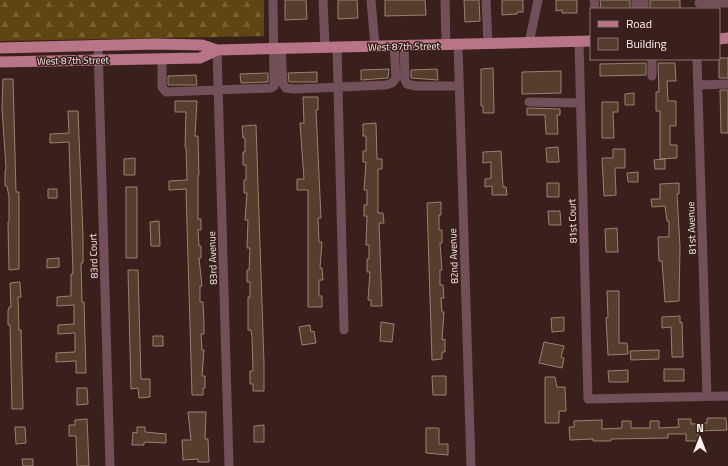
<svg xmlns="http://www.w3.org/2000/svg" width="728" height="466" font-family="'Titillium Web',sans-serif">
	<defs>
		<pattern id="forest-firs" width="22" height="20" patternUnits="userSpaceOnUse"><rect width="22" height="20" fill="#5e4511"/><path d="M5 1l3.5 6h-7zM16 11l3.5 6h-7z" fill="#766034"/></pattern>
	</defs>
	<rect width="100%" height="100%" fill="#3a201c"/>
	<path fill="url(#forest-firs)" d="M0,0H264V36L0,41Z"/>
	<path fill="#553e2e" stroke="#9b806f" d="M285,0H306L307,19L285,20Z
		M338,0H357L358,18L338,19Z
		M385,0H425L426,15L385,16Z
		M464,0H479L480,21L465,22Z
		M502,0H523V12H517V14L502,15Z
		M556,0H577V13H562V10L556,11Z
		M600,0H630V9H601Z
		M650,0H680V9H650Z
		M719,58H728V78H719Z
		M646,63V75L600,76V64Z
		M658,63H675L676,81H667L668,101H676V126H670V145H677V158L660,159V111H656V92H659Z
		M493,68L494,113H483V106H481V69Z
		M389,69L388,78L361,80V70Z
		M437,69L438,80L411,78V70Z
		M561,71V93L522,94V72Z
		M317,72V82H289L288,73Z
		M268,73V82L241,83L240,74Z
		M196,75L197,85H168V76Z
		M3,79H13L16,192H19V269L9,270L8,222H9V197L7,186H5V172L6,168L2,108Z
		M720,90H728V133H721Z
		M634,93V105H625V94Z
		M303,97H318V110H316L321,218H318L319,242H322L320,268H322L323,280H319V296H322V307H308V190H297V179H304L300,123H304Z
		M175,101H197L195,136H198L199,175H198V219H201V230H198L199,246H201V258H199L202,286H200V302H203L204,323V334H201L202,350H204L202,376H205V388H203V395H192L186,189L169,190V181L187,180L186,147H185L186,112H175Z
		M602,102H618V112H613L614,138H602Z
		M527,108L560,109V115H557L558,134H546L545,115H527Z
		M68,111H78L83,235V263H81L82,302H84L86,373H76V361L56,362V353L75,352V333L58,334V325L74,324V305L57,306V297L71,296V274H73L69,142L50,143V134L69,133Z
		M376,123L377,159H382V169H378V213H383L384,223H379L382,306H371V300H368L370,272H367V259H369V245H366L367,216H364V205H367V190H364L366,162H363V151H366V136H363V124Z
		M256,125L264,363V391H253V384H250V371H253L252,337L251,330H248V297H250V282H247V270H249L250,248H247L248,220H245L247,193H244V180H246V165H243V152H245V138H243L242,126Z
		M558,147L559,162H547L546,148Z
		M613,149H625V168H615L616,195L604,196L602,158H613Z
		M501,151L503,187H506L507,195H492V186L485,187V179L491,178V162L483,163V152Z
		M135,158V175H124V159Z
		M665,159V169H655L654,160Z
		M638,172V182H628L627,173Z
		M547,183H559V197H547Z
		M679,183V194H677L680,247L679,301L665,302L662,261H659L658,237H669V221H667L665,206L652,207L651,199H660V184Z
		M126,187H137V258H126Z
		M48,189H57V198H48Z
		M441,202V215H439V230H442V243H440L442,270H440V285H443L444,298H441L442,312H444L442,340L445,339V352H442V359L432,360L427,203Z
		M548,211H560L561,225H549Z
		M159,221L160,246H151L150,222Z
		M617,228L618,252H606L605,229Z
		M59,258V267L47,268V259Z
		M128,270H138L141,379H150V397L139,398L138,388L131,389Z
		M20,282L21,297H18L19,330H21L23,409H12L10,325H8V311L9,307H11L10,283Z
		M607,291H619V343H627L628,354L608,355L606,318L608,317Z
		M680,316V323L682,322L683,357H672L671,327L662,328V317Z
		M564,317V331L552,332L551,318Z
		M381,322L394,324L392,342L380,341Z
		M310,325L311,332L314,331L316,343L302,345L299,327Z
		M153,336H163V346H153Z
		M544,342L564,346L561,357L564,358L562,368L539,363Z
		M659,350V359L631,360L630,351Z
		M664,369H684V381H664Z
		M628,370V382H609L608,371Z
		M432,376H446V395H433Z
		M545,377H555L557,387H565L566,411H559V423H545Z
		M77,388H87L88,404L77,405Z
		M188,412H206L205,439H208L209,462H198V459L183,460L182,440H191Z
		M707,418H726L727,430L698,431V441H686V434H668V438L611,439V441H593V439L570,440L569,427H574V421L602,420V429L622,428V421H631V428H650V421H659V428L679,427L678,419H691V424L707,423Z
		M87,419L89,466H77L76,436H69V425H75V420Z
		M264,425V442H254V426Z
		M15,427H25L26,443L16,444Z
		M137,427H145V432L166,434V443L144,442V445H132L133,432L137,433Z
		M426,428H439V444H448V455L426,453Z
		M22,459H33V466H23Z"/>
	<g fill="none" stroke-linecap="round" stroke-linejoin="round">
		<path stroke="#715059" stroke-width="9" d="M323,0L325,47
			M371,0L375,46
			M445,0L446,45
			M486,0L488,44
			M594,0L595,9
			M636,0V9
			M699,3H728
			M644,9V0
			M579,42L588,399L728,396
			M529,43L538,0
			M458,44L471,466
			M98,45L110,466
			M404,46L405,80L407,84L416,86H459
			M337,47L344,330
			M281,48L283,84L286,88L294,89L386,85L392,83L396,78L394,46
			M217,50L229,466
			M162,59V87L166,92L271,88L274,86L273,0
			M652,59V76
			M697,59L707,396
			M698,85L728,84
			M529,102L580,103"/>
		<path stroke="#b97588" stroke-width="11" d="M719,39L728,38
			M0,48L155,44L202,45L217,50L591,41
			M0,62L200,58L217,50"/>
	</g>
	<g text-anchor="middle" stroke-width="3" stroke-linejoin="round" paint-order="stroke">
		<g font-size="10" fill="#fff0ed" stroke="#3a201c">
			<text transform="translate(404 46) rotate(-1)" y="4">West 87th Street</text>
			<text transform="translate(73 60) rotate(-1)" y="4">West 87th Street</text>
			<text transform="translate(572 221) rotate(-92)" y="4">81st Court</text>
			<text transform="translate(691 228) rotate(-92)" y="4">81st Avenue</text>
			<text transform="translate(93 256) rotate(-92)" y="4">83rd Court</text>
			<text transform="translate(453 256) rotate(-92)" y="4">82nd Avenue</text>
			<text transform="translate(212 258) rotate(-92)" y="4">83rd Avenue</text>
		</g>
	</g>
	<rect x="590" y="8" width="130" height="52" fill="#3a201c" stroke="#897370"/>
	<rect x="598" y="21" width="20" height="6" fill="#b97588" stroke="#897370"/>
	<text x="626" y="28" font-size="12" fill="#fff0ed">Road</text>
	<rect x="598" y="38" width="20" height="12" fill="#553e2e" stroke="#897370"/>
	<text x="626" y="48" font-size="12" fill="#fff0ed">Building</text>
	<g transform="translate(700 438)" stroke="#3a201c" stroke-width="3" paint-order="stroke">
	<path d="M0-3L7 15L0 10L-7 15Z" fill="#fff0ed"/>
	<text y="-6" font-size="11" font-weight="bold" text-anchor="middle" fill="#fff0ed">N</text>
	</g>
</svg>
